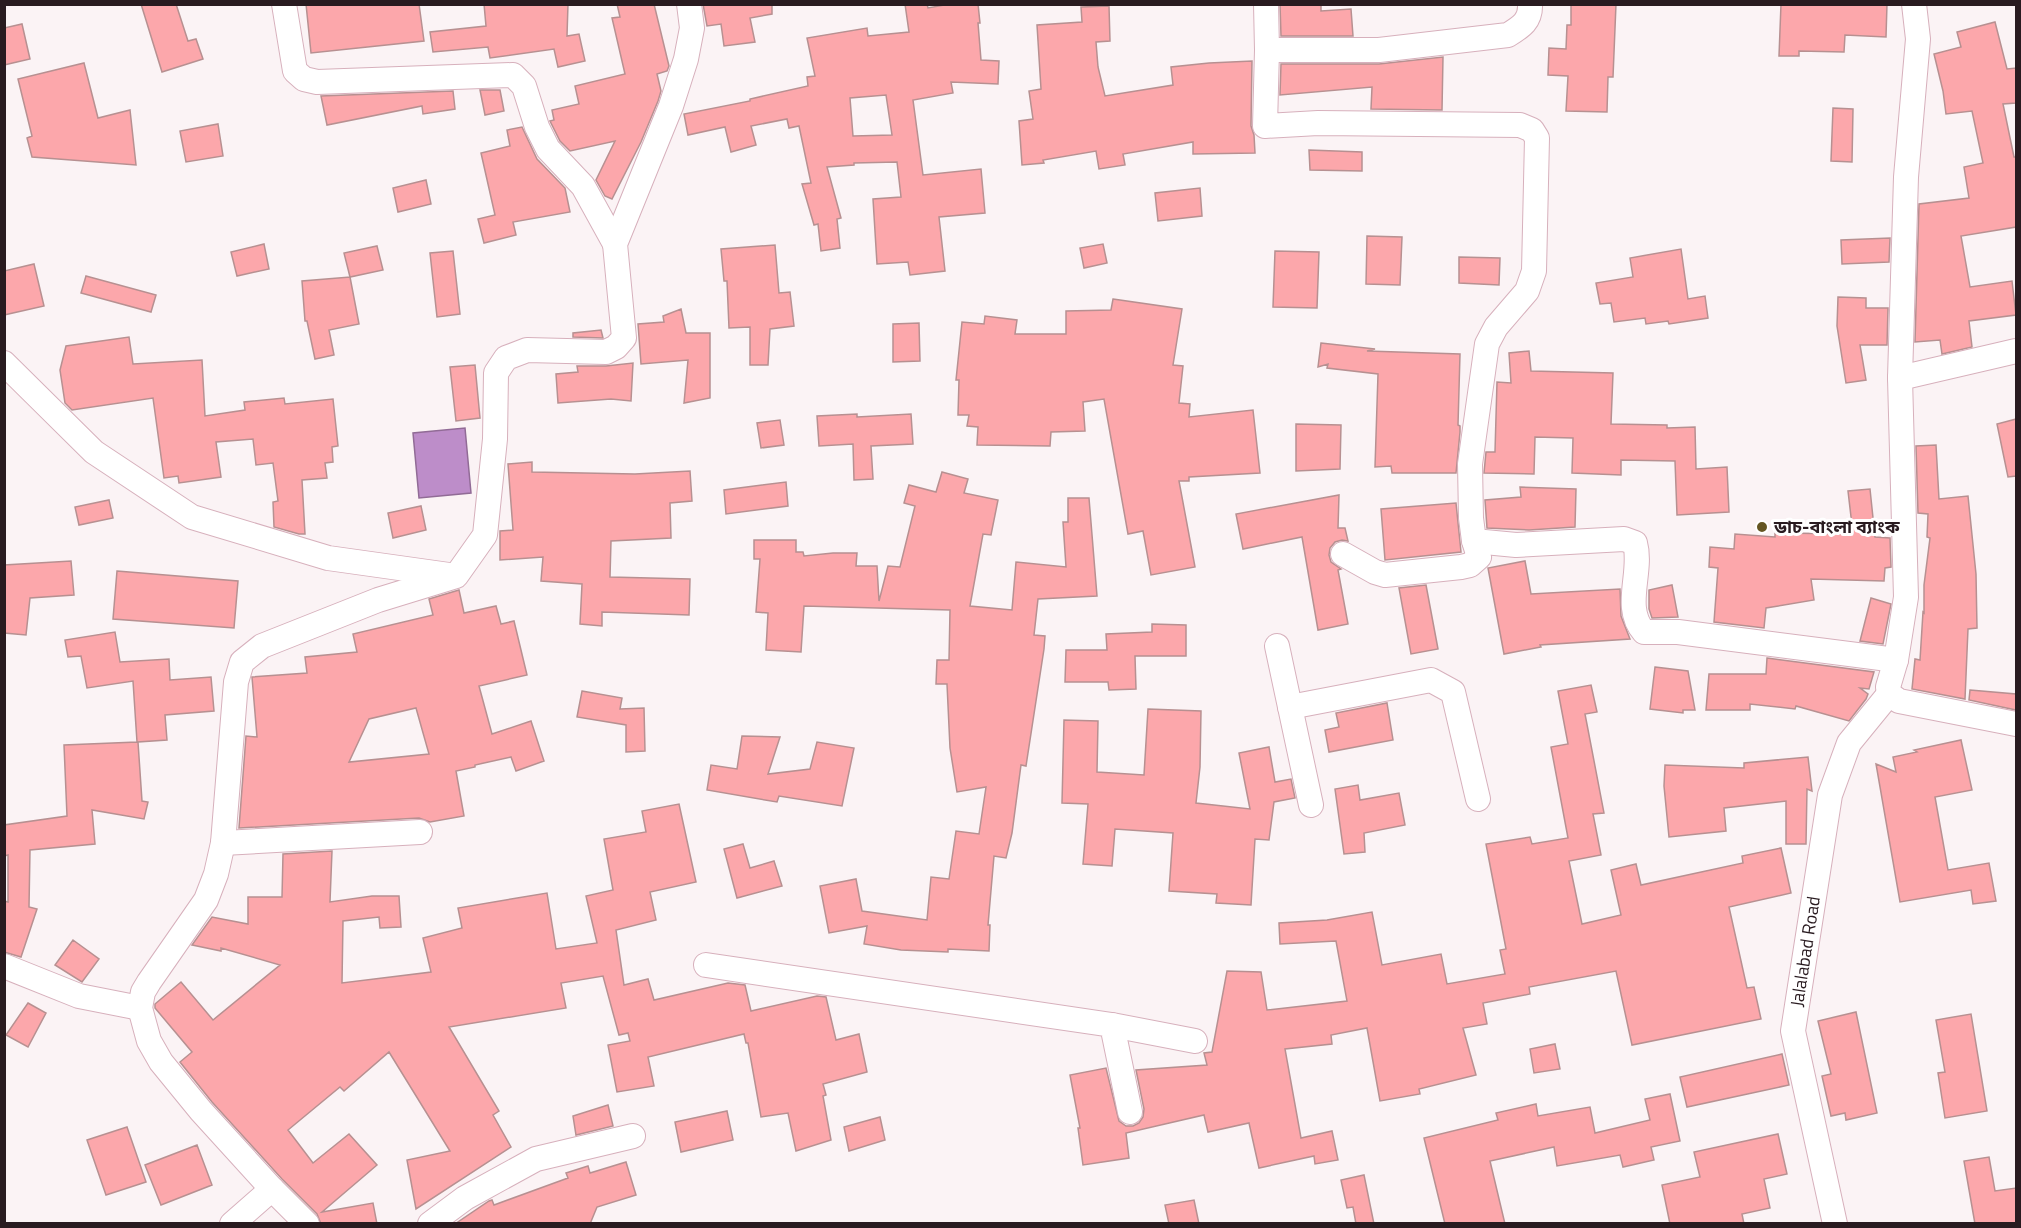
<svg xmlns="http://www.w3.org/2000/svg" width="2021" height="1228" font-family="'Titillium Web','Noto Sans Bengali',sans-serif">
	<rect width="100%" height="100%" fill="#fbf3f5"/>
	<path fill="#bd8dc9" stroke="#916b96" stroke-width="1.5" d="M465,428L471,493L419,498L413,433Z"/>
	<path fill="#fca7ab" stroke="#b79091" stroke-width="1.5" fill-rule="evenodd" d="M141,4H176L188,41L196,39L203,59L162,72Z
		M306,4H419L424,41L311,53Z
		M484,4H568L567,36L579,34L585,61L558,67L554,49L490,58L488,47L433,52L430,32L486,26Z
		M617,4H654L669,66L667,71L657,74L661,91L658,101L641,142L612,199L605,196L596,180L615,141L570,151L560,141L550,121L554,120L552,110L579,104L575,86L625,74L612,18L620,17Z
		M703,4H772V14L750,18L755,42L724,46L721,24L707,26Z
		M905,4H927L928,8L950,4H978L980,23H978L981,60L999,61L998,84L951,82L953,93L913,100L923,175L981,169L985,213L939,217L945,271L910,275L908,262L877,264L873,199L901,197L897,162L854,163V165L827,167L841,218L837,219L840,248L821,251L818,224L814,225L802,184L811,183L799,126L789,128L787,119L751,126L756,145L731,152L725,127L688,135L684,114L750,101V99L808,86L807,77L815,76L807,38L867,28L868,36L909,32ZM886,95L892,135L853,136L850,98Z
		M1280,4H1321V11L1351,9L1353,36H1281Z
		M1571,4H1616L1613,77H1608L1607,112L1566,111L1568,76L1548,75L1549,48L1566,49L1567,25H1571Z
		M1781,4H1887L1886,37L1845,35L1844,52L1799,51V56H1779Z
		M1109,6L1110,41L1096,42L1098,67L1105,96L1173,85L1171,67L1209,63L1252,61L1251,126L1254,135L1255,153L1193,154V142L1123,154L1125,165L1099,169L1096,151L1043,160L1044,163L1022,165L1019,121L1033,119L1029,91L1041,89L1037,25L1082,22L1081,7Z
		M1995,22L2007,69L2016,68V103L2003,104L2014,157H2016V227L1961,236L1970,287L2012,281L2016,315L1969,321L1972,347L1942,354L1940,340L1915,342L1919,204L1969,198L1964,167L1983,163L1972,111L1946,114L1943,91L1934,54L1961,47L1957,32Z
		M22,24L30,59L4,65V28Z
		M1443,57L1442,110L1371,109L1372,87L1280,95L1281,64H1379Z
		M84,63L98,118L130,110L136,165L32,157L27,138L32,136L18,79Z
		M480,90H500L504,111L485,115Z
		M453,91L455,109L423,114L422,106L327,125L321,96Z
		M1833,108L1853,109L1852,162L1831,161Z
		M218,124L223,156L186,162L180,131Z
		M522,127L537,159L565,188L570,212L513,222L516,235L484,243L478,219L495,215L481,153L510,146L507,130Z
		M1309,150L1362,152V171L1310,170Z
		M426,180L431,204L398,212L393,188Z
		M1200,188L1202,216L1158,221L1155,193Z
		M1367,236L1402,237L1400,285L1366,284Z
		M1890,238L1889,262L1842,264L1841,240Z
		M264,244L269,269L237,276L231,252Z
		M1103,244L1107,263L1084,268L1080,248Z
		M775,245L779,293L790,292L794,326L770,329L768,365H750V327L729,328L727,281H724L721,249Z
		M377,246L383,270L350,277L344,253Z
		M1681,249L1688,299L1705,296L1708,318L1669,324L1668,321L1646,324L1645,318L1614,322L1611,303L1600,304L1596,283L1633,277L1630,258Z
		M453,251L460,314L437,317L430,253Z
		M1275,251L1319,252L1317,308L1273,307Z
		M1459,257L1500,258L1499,285L1459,283Z
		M34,264L44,306L4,315V271Z
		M86,276L156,295L151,312L81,293Z
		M350,277L359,324L329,330L334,355L315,359L307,321H305L302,281Z
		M1838,297L1866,298V308H1888L1887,345H1860L1866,380L1846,383L1837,326Z
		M1113,299L1182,309L1173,365L1183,366L1179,403L1190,404L1189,417L1253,410L1260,473L1189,477V481H1179L1195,567L1151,575L1143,531L1128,534L1104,399L1083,402L1085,431L1051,432L1050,446L977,445L978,427L967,426L969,415H958L959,380H956L962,322L984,324L985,316L1017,320L1015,334H1066V311L1111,310Z
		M681,309L686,333H710V398L684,403L688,360L641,364L638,324L664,322L663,316Z
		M919,323L920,361L893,362V324Z
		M601,330L603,338L573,337V333Z
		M129,337L133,364L202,360L205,416L245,410L244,402L284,398L285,404L333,399L338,446L332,447L333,462L325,463L327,478L302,480L305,534H299L274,527L273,502L278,501L273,463L256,465L253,439L216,442L221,477L179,483L178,476L164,478L153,398L72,410L65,403L60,370L66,346Z
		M1321,343L1375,349L1367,351L1460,354L1458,425L1460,426V432L1456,473H1392L1391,466L1375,467L1378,374L1327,368L1328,364L1318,367Z
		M1529,351L1531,371L1613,373L1611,424L1667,425V428L1695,427L1696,469L1727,467L1729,512L1677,515L1675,461L1621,460V475L1572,473L1573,438L1535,437L1534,474L1484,473L1486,452H1495L1497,382L1511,383L1509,353Z
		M633,363L631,401L611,399L558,403L556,374L578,372L577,366H606Z
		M475,365L480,418L456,421L450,367Z
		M857,414V417L911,414L913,444L871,446L873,479L854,480L853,444L819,446L817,416Z
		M2016,419V476L2008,477L1997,424Z
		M780,420L784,445L761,448L757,423Z
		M1296,424L1341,425L1340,469L1296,471Z
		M1936,445L1939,499L1968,496L1976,574L1977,628L1968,629L1965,699L1912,689L1915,659L1920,660L1923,612L1924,613V585L1930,538L1927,537L1928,514L1918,513L1916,446Z
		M532,462V472L635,474L690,471L692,501L670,503L671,538L611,541L610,577L690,579L689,615L602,612V626L580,624L582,584L541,581L543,557L500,560V531L513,530L508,464Z
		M942,472L968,479L964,493L998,500L991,535L983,534L970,606L1012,610L1016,562L1066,567L1063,522H1068V498H1089L1097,596L1038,599L1034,635L1045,636L1044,649L1026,766L1021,765L1012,833L1006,858L994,856L988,925H990L989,951L948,949V952L901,950L864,944L867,926L829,933L820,886L856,879L862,911L927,920L931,877L949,879L956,831L979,834L986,787L957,792L950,748L947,684H936L937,660H949L950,610L804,606L801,652L766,650L768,613L756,612L760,559H754V540H796V552H803L804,556L833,553H857L856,566H877L879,601L888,566L900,567L915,506L904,503L909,485L936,492Z
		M786,482L788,506L726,514L724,490Z
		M1520,487L1576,489L1575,527L1529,530L1487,528L1485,500L1521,497Z
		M1870,489L1875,537L1890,538L1891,567L1885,568L1884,581L1811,579L1814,600L1766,608L1764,628L1714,622L1718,568L1709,567L1710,547L1734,549L1735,534L1775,537V533L1853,534L1848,491Z
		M1339,495L1338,528H1345L1348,541L1342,540L1335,542L1330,548L1329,555L1331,562L1341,569L1338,570L1348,624L1318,630L1302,537L1243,549L1236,514Z
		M109,500L113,518L79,525L75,507Z
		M1456,503L1461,552L1385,560L1381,509Z
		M421,506L426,530L393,538L388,513Z
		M71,561L74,595L30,598L26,635L4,633V565Z
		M1525,561L1531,594L1620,589L1621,616L1630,639L1540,645L1541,647L1504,654L1488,568Z
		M117,571L238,581L234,628L113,619Z
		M1426,585L1438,649L1411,654L1399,588Z
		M1672,585L1678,617L1652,618L1649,609V590Z
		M459,590L464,613L496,606L501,624L514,621L527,675L479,686L492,734L531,721L544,761L516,771L511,757L475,765V767L456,771L464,816L430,822L419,818L239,828L246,736L257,737L252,677L307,673L305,657L357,652L353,634L433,615L429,599ZM416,708L429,754L349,762L369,719Z
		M1871,598L1891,604L1883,644L1860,641Z
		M1152,624L1186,625V656H1135L1136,689L1109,690L1108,682H1065L1066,650H1107L1106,634L1152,632Z
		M115,632L120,662L169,659L170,680L211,677L214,711L165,715L167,740L138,742L142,801L148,802L144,819L92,810L95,844L30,850L29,907L37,909L21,957L4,952V901L8,902V855L4,856V825L67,816L64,745L137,742L133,681L87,688L81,656L68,657L65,640Z
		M1767,658L1874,672L1869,689L1860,688L1868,694L1866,699L1849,721L1796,706L1795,709L1750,704V710H1706L1709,674H1766Z
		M1655,667L1688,671L1695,710H1683V713L1650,709Z
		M1591,685L1597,712L1585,714L1604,813L1593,814L1601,855L1569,861L1582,924L1621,915L1611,870L1636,864L1641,885L1743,863L1742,856L1781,848L1791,893L1729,907L1747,988L1754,987L1761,1019L1632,1045L1616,971L1529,987L1530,994L1483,1003L1487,1024L1463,1028L1476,1075L1419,1089L1420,1094L1380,1101L1367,1028L1331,1035L1332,1044L1285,1049L1301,1138L1332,1131L1338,1160L1315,1164L1314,1156L1259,1168L1249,1123L1208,1132L1204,1115L1126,1133L1129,1158L1083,1165L1078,1128H1080L1070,1075L1106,1068L1119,1121L1126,1126H1133L1139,1123L1143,1117L1144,1109L1136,1070L1207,1065L1204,1053L1212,1052L1227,971L1261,972L1267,1010L1347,1001L1336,941L1280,944L1279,923L1327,920L1372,912L1382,965L1441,954L1447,984L1505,974L1500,950L1506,949L1486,844L1530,837L1532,844L1568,838L1551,747L1568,744L1558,691Z
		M1970,690L2016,694V710L1969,700Z
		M582,691L622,698L620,709L644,708L645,751L626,752V725L577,717Z
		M1387,703L1393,740L1329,752L1325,730L1339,727L1336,713Z
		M1148,709L1201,711L1200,767L1196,803L1250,809L1239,753L1269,747L1275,782L1291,779L1295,798L1274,802L1269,840L1255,839L1251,905L1216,903L1217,894L1169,891L1173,833L1115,829L1112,866L1083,864L1088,804L1062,803L1064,720L1098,721L1097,772L1144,775Z
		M742,736L780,737L768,774L810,769L817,742L854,748L842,806L779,796L777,802L707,790L711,765L737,769Z
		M1961,740L1972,790L1935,797L1948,870L1989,863L1996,901L1973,904L1971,890L1900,902L1876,764L1896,772L1893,757L1917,752L1914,750Z
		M1808,757L1812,791L1807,789L1806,844H1786V801L1724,808L1726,831L1669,837L1664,786L1665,765L1744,768V763Z
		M1358,785L1360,800L1399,793L1405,825L1364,833L1365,852L1344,854L1335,789Z
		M679,804L696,882L650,892L656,920L616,930L624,985L648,979L654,1000L728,983L745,985L751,1011L817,996L826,997L836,1040L859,1034L867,1072L823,1084L826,1095L823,1096L831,1140L796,1151L788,1113L761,1117L748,1043H746L744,1034L648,1057L654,1086L617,1092L608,1045L630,1041L628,1033L619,1035L603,976L561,983L566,1008L449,1027L499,1111L493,1115L511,1147L416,1209L407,1160L450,1151L389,1052L344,1091L340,1087L288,1130L313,1163L349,1134L377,1165L322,1212L373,1203L377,1224H321L317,1214L282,1179L212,1102L180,1062L192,1052L155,1008V1004L181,982L213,1020L280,965L221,948V951L192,945L212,917L248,924V897H282L283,854L332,851L330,902L372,896H399L401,927L380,928L379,917L343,921L342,983L431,972L423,938L462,928L458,908L547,893L556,949L597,943L586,896L613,890L604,839L646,832L642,811Z
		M743,844L750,868L774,861L782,886L737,898L724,849Z
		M73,940L99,959L82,982L55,965Z
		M28,1003L46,1013L28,1047L6,1035Z
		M1856,1012L1877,1113L1846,1120L1845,1113L1831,1116L1822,1076L1831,1074L1818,1021Z
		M1971,1014L1987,1111L1945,1118L1938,1073L1945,1072L1936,1020Z
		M1555,1044L1560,1069L1534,1073L1530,1049Z
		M1782,1054L1789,1085L1687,1107L1680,1077Z
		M1670,1094L1680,1141L1651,1147L1654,1160L1623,1167L1620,1155L1557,1166L1554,1147L1490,1161L1505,1224H1445L1424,1138L1498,1120L1496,1113L1536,1104L1538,1116L1590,1107L1595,1133L1650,1120L1645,1099Z
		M608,1105L613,1126L576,1135L573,1116Z
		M727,1111L733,1140L681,1152L675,1122Z
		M880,1117L885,1140L849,1151L844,1127Z
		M127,1127L146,1182L106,1195L87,1140Z
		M1778,1134L1787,1174L1764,1179L1770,1208L1742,1214L1744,1224H1670L1662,1185L1700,1177L1694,1152Z
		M197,1145L212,1185L161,1205L145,1165Z
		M1989,1157L1995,1191L2016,1188V1224H1975L1964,1161Z
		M626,1162L636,1195L597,1207L590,1224H455L489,1201L492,1200L494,1205L568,1178L566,1173L588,1166L590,1173Z
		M1364,1175L1374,1224H1356L1353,1207L1347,1208L1341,1180Z
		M1194,1200L1199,1224H1169L1165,1205Z"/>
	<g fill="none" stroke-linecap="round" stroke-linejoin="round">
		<g stroke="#d7b0bc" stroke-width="26">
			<g id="street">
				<path d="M284,4L295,71L304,79L317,82L513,75L524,86L537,127L548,149L583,186L615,244"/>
				<path d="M1266,4L1267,50H1379L1508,35C1521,27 1531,21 1530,4"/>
				<path d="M1267,50L1265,126L1318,123L1520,125L1532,130L1537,138L1534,271L1527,291L1496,327L1487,344L1470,464L1471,518L1474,541L1516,545L1624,539L1635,543C1643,572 1622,607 1644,632H1678L1896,660"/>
				<path d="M4,363L94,452L192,517L328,558L449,575"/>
				<path d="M1900,378L2016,351"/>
				<path d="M1343,554L1375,572L1385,575L1461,567L1470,565L1479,557L1474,541"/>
				<path d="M1277,646L1311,805"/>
				<path d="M1889,694L1888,687L1896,660L1906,597L1900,378L1906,177L1918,39L1914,4"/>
				<path d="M1889,694L1899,701L2016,724"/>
				<path d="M1290,707L1431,680L1453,692L1478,799"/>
				<path d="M223,843L420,832"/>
				<path d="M706,965L1112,1025L1130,1112"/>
				<path d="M4,966L79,996L140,1008"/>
				<path d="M1112,1025L1195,1041"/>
				<path d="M232,1224L272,1189"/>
				<path d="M307,1224L272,1189L201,1111L161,1062L149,1041L140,1008L143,992L149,982L206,900L216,874L223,843L236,682L242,662L262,646L378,600L456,576L485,535L495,439L496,373L506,358L527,350L606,352L616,347L624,338L615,244L671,106L686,59L692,28L689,4"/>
				<path d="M430,1224L465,1198L536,1159L633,1136"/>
				<path id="s1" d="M1835,1224L1793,1031L1830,795L1849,743L1889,694"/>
			</g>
		</g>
		<use href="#street" stroke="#fff" stroke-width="24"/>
	</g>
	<circle fill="#645522" stroke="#fff" stroke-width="2" cx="1762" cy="527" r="6"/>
	<g text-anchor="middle" stroke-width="6" stroke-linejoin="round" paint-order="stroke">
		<g font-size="18" font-weight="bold" fill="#291b20" stroke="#fff" text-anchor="start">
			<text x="1774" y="533">ডাচ-বাংলা ব্যাংক</text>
		</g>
		<g font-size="18" fill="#291b20" stroke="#fff">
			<text dy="6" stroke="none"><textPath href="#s1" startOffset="278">Jalalabad Road</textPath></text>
		</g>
	</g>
	<rect width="2021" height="1228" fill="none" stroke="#291b20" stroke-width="12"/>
</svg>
